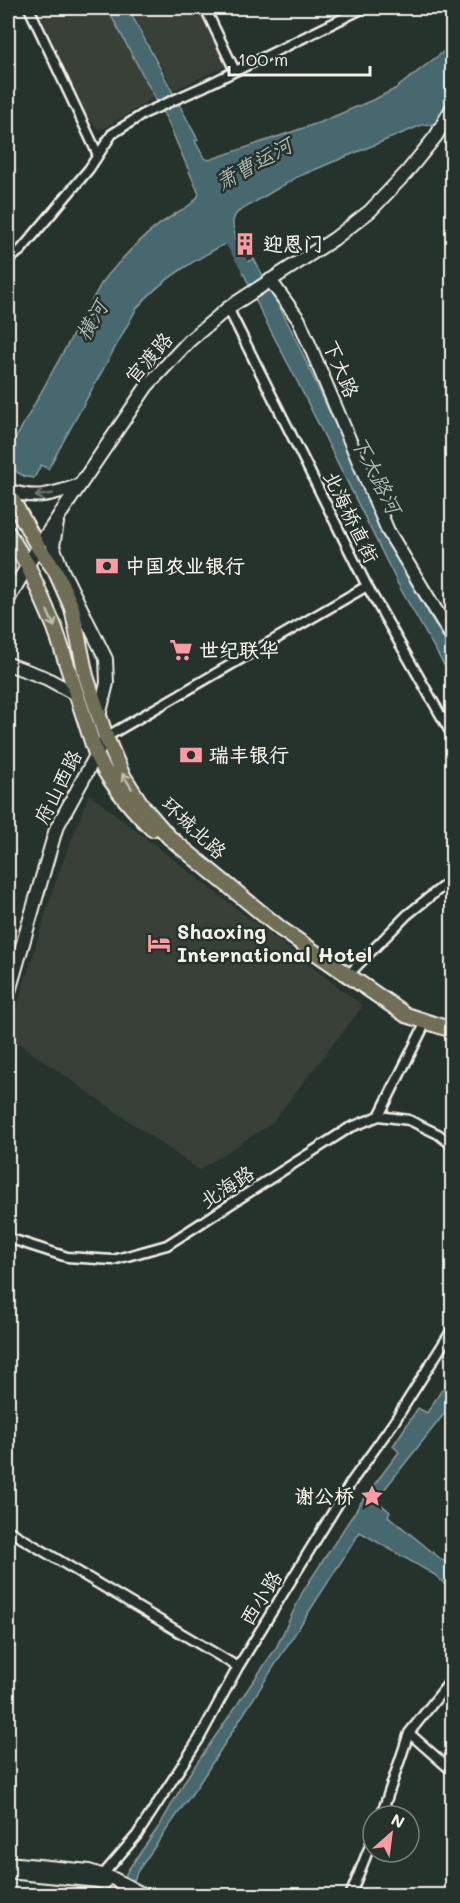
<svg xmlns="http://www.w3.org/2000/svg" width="460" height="1903" font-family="Mali,'LXGW WenKai TC',sans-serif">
	<rect width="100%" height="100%" fill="#26332d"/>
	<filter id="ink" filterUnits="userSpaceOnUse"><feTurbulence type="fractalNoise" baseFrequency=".0167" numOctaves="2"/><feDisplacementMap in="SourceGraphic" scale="12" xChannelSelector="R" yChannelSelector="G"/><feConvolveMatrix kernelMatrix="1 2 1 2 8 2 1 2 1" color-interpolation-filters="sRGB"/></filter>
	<g filter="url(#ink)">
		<path fill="#393f37" d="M37,8H107L155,97L105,128L98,129L87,116Z
			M129,8H198L228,65L174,90Z
			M89,794L363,1006L271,1124L199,1170L8,1036L56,880Z"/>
		<path fill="#47676e" stroke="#8c9e9f" stroke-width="1.5" d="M107,8H128L198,140L195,141L204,158L209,160L321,122L375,99L395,89L452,45V131L436,124L422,125L297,177L238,212C230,220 233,227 236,238C200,257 163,277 137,308L48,469L41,465L34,478C19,477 8,468 8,452L101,284C122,257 145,232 175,214C184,208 195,204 199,194L167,120Z
			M254,259L291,329L399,563L452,653V679L400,588L293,373L262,314L240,265Z
			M452,1374V1404L376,1500L390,1512L388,1516L452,1568V1591L435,1575L360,1532L200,1782L137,1872L129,1895L116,1896L128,1870L160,1825L186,1779L276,1648L303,1591L364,1498L399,1452L393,1446L418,1408L427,1413Z"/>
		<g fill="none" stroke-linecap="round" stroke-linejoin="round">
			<path stroke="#8c9e9f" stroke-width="3" d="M8,1895L9,1896"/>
			<path stroke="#47676e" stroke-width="10" d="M222,229L246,268"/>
			<g stroke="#f4f1e8" stroke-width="13">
				<path id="street" d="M29,8L98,155
					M205,8L235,71
					M8,260L21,250L89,169L112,134L145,113L205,86L364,8
					M228,308L367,586L452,735
					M106,737L367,586
					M346,977L407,915L452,879
					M379,1116L426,1022
					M8,1238L67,1257L113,1260L167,1245L349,1128L379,1116L409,1120L438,1134L452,1145
					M8,1530L238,1667
					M409,1733L452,1771
					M381,1816L409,1733L452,1679
					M100,1878L137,1835L199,1739L238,1667L352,1481L394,1422L452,1330
					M350,1896L373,1838"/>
			</g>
			<g stroke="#f4f1e8" stroke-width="16">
				<path id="secondary" d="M270,280L299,320L388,531L452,637
					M8,490C37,501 52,494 80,485
					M57,523L53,546L63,572L106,659L107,683L99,716
					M8,600L38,547L147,386L189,341L228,308L334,239L370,211L407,172L436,136L452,108
					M8,664L46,678L77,695
					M8,995L56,829L106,737
					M8,1863L89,1871L114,1879L146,1896
					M8,1872L98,1881L104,1883"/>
			</g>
			<g stroke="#f4f1e8" stroke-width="18">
				<path id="primary" d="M8,492L38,547L55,570L72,608L86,676L106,737L122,774L143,807L169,837L281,929L406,1015L452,1030
					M8,533L28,566L55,628L96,754C109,783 130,807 152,829"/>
			</g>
			<use href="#street" stroke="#26332d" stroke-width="8"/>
			<use href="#secondary" stroke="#26332d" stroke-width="12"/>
			<use href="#primary" stroke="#716e59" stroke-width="14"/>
		</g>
		<defs><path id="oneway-shaft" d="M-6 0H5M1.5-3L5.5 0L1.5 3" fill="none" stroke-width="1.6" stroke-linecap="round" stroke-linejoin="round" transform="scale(1.5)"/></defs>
		<use stroke="#6e766e" href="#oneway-shaft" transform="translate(44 495) rotate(171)"/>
		<g stroke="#c0bdaf">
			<use href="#oneway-shaft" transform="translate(51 619) rotate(66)"/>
			<use href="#oneway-shaft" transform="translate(127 781) rotate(-122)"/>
		</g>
	</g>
	<defs>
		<g id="building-bare" transform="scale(1.8)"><path d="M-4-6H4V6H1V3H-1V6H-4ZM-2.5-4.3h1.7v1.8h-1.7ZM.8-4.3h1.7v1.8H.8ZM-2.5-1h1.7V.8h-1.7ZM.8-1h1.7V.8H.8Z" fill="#ff9aa2" stroke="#26332d" stroke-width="2.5" paint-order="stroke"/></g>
		<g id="bank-bare" transform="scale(1.8)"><path d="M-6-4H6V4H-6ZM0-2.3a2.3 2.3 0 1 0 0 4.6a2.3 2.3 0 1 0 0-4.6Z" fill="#ff9aa2" stroke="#26332d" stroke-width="2.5" paint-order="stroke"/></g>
		<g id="supermarket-bare" transform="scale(1.8)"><path d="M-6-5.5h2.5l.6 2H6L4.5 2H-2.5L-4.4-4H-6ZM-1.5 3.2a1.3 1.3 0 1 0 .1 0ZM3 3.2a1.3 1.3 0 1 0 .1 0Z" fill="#ff9aa2" stroke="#26332d" stroke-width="2.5" paint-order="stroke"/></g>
		<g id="hotel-bare" transform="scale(1.8)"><path d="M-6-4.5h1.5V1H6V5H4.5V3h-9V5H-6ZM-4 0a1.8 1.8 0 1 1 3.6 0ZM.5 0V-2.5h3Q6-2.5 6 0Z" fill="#ff9aa2" stroke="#26332d" stroke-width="2.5" paint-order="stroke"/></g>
		<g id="sight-bare" transform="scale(1.8)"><path d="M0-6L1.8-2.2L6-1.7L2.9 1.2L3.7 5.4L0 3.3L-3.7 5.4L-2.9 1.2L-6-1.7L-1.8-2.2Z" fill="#ff9aa2" stroke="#26332d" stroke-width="2.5" paint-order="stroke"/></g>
	</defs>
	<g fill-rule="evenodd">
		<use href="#building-bare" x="245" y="244"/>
		<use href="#bank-bare" x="107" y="566"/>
		<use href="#supermarket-bare" x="181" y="650"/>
		<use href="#bank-bare" x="191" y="755"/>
		<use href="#hotel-bare" x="159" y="943"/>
		<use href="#sight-bare" x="372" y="1496"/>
	</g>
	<g text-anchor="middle" stroke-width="5" stroke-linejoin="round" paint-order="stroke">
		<g font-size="20" font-weight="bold" fill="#f4f1e8" stroke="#26332d" text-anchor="start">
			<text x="263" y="251">迎恩门</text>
			<text x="125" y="573">中国农业银行</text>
			<text x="199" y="657">世纪联华</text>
			<text x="209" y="762">瑞丰银行</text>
			<text x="177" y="939">Shaoxing<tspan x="177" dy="23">International Hotel</tspan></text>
			<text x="354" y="1503" text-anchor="end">谢公桥</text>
		</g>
		<g font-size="20" fill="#f4f1e8" stroke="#26332d">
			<text transform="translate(149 358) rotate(-49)" y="7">官渡路</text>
			<text transform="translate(341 369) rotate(67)" y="7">下大路</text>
			<text transform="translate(351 517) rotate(64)" y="7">北海桥直街</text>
			<text transform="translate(58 787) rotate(-63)" y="7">府山西路</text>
			<text transform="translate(194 828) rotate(43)" y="7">环城北路</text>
			<text transform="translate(227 1187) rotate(-33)" y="7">北海路</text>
			<text transform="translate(261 1598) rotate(-58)" y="7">西小路</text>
		</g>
		<g font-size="21" font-style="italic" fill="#afbab7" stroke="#26332d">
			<text transform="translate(254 164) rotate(-29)" y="7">萧曹运河</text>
			<text transform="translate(92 321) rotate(-60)" y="7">横河</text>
			<text transform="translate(376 475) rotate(63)" y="7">下大路河</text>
		</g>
	</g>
	<rect width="460" height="1903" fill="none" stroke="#26332d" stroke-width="30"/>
	<rect x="15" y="15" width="430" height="1873" fill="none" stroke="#f4f1e8" stroke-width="2" filter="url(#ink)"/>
	<g transform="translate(391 1834) rotate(28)"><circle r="28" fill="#26332d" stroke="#787f78" stroke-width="1.5"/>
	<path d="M0-4.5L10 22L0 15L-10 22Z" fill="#ff9aa2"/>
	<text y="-9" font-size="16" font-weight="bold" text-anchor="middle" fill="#f4f1e8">N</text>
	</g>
	<path d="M229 66v9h141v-9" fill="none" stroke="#f4f1e8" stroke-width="3"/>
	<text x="238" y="66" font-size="18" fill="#f4f1e8" stroke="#26332d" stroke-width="4.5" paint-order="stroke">100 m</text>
</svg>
